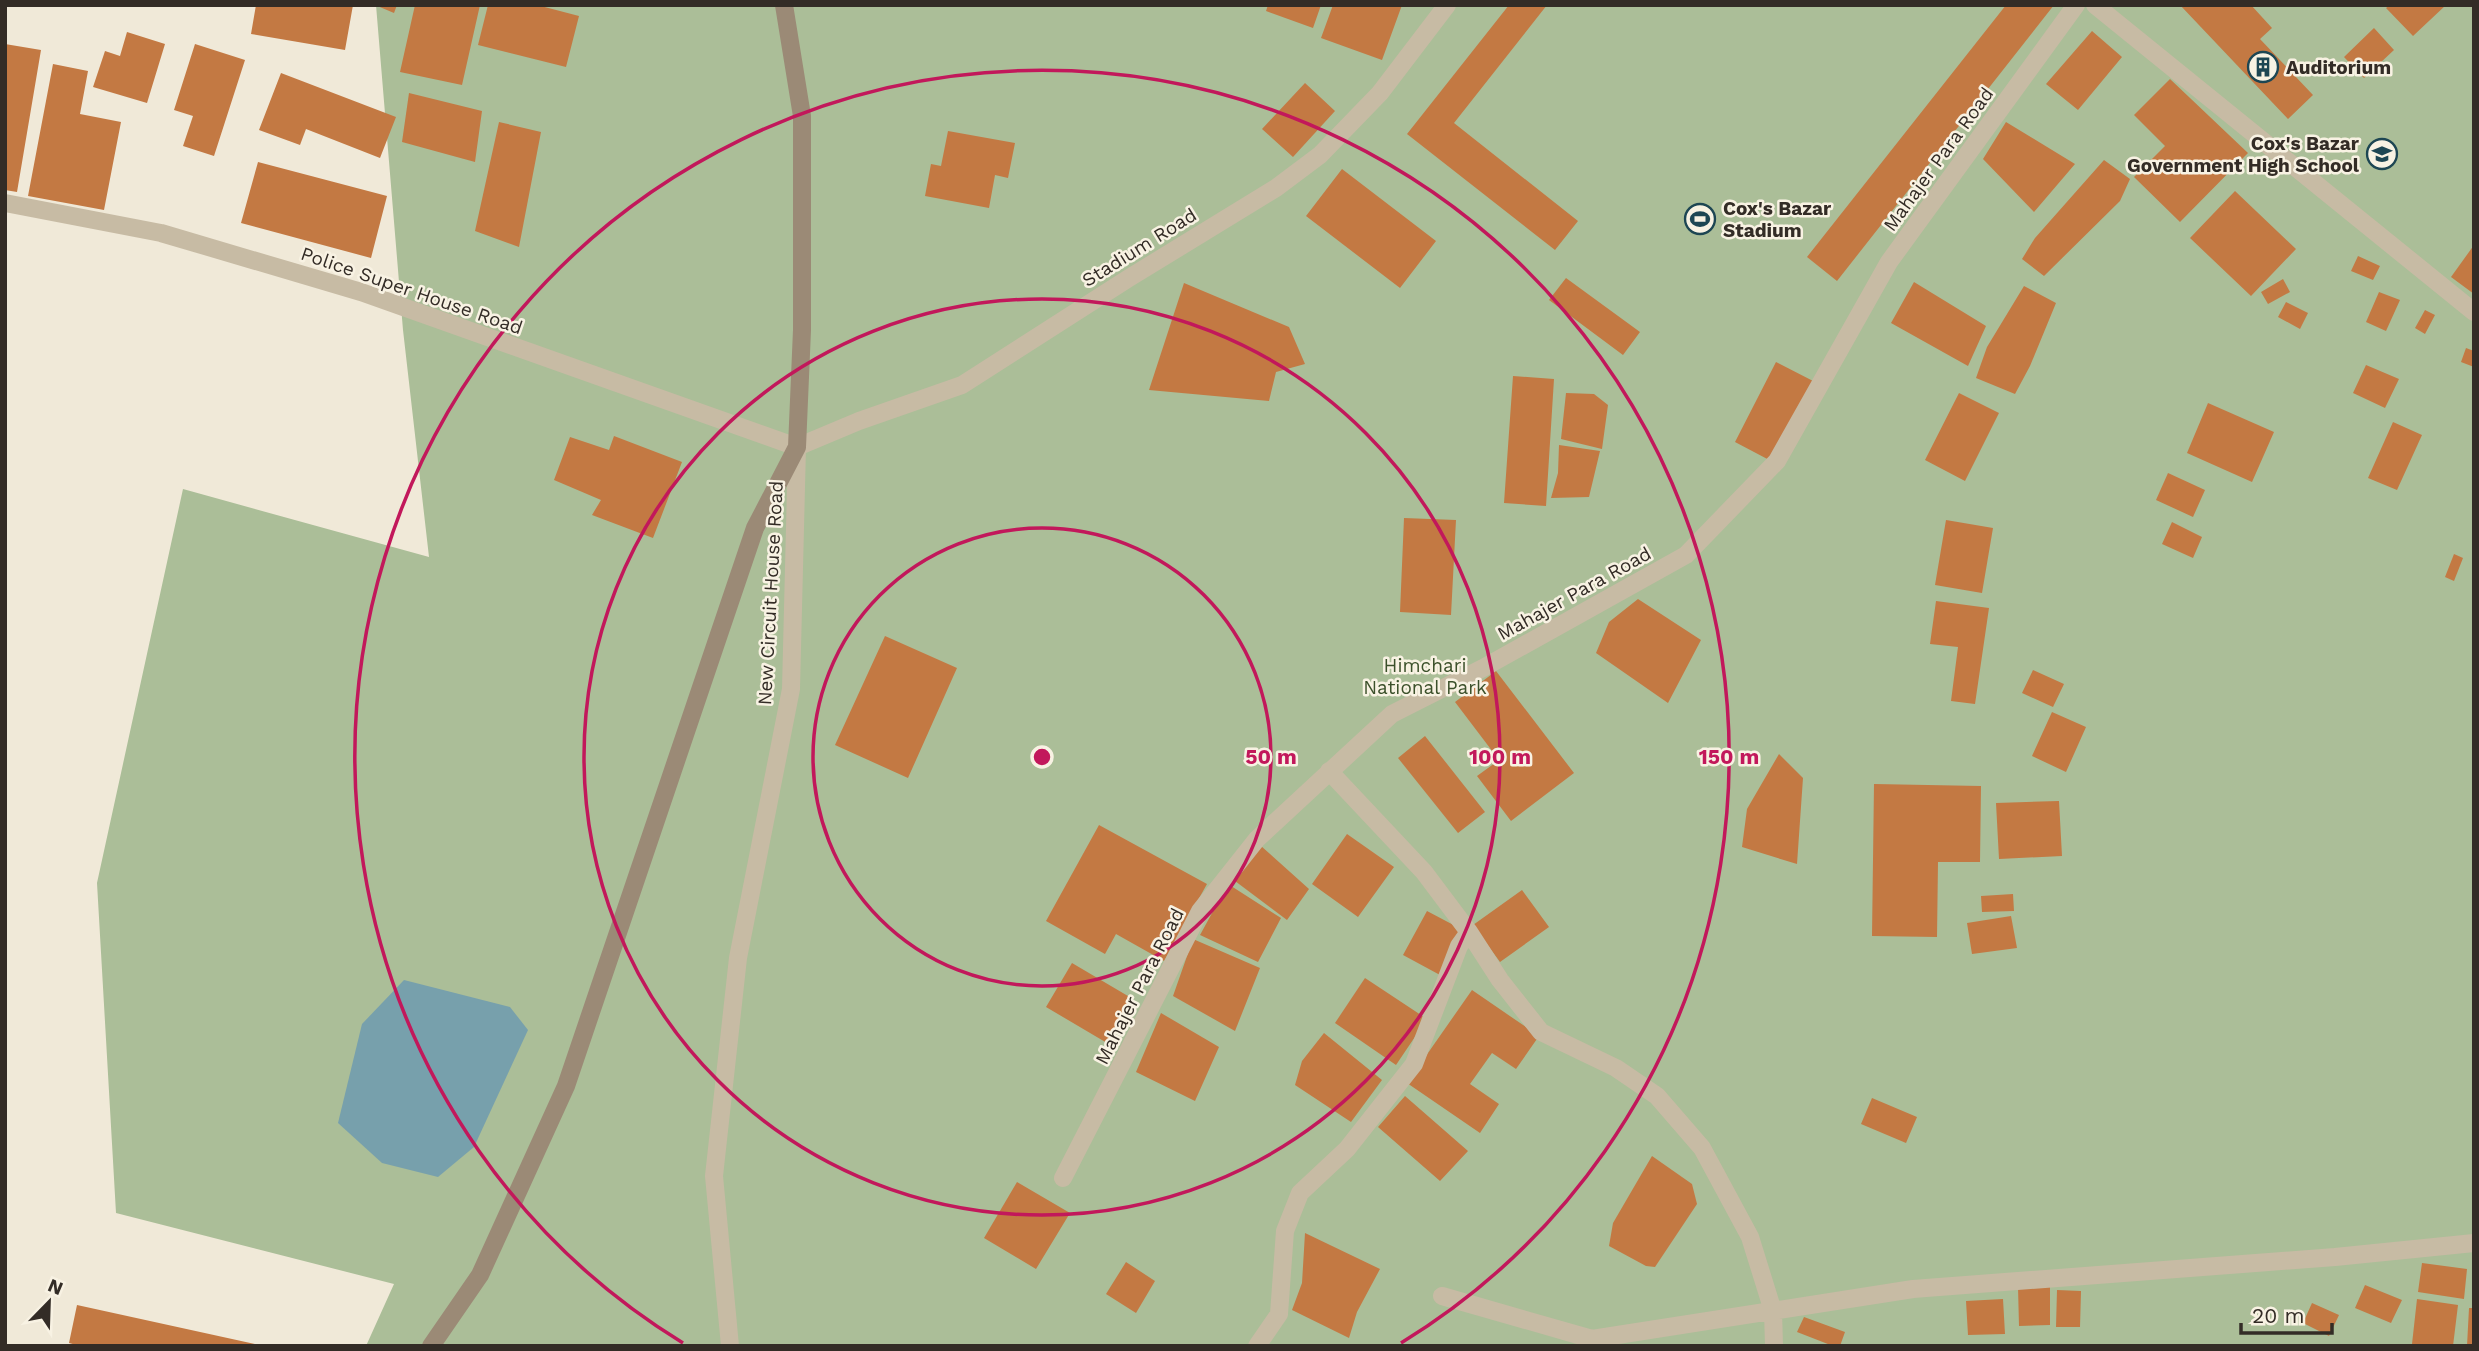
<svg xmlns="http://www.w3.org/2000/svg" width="2479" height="1351" font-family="'Work Sans',sans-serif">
	<rect width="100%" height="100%" fill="#f0e9d8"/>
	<path fill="#abbe98" d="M376,5H2474V1346H366L394,1284L116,1213L97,883L183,489L429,557L403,330Z"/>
	<path fill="#77a0ac" d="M404,980L510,1007L528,1030L474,1147L438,1177L382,1163L338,1123L362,1024Z"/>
	<path fill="#c37943" d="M256,5H353L345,50L251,34Z
		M375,5H397L394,13Z
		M415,5H480L462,85L400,72Z
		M488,5H537L579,16L566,67L478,45Z
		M1268,5H1321L1313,28L1266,11Z
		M1333,5H1402L1382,60L1321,38Z
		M1509,5H1547L1454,123L1578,221L1555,250L1407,134Z
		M2006,5H2054L1837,281L1807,257Z
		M2180,5H2251L2272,28L2260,39L2313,95L2288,119Z
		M2390,5H2446L2413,36L2386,8Z
		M2374,28L2394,50L2364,78L2344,57Z
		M2092,31L2122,57L2078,110L2046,84Z
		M127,32L165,44L147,103L93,87L105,51L120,56Z
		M5,44L41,50L17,192L5,190Z
		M195,44L245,60L214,156L183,146L193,116L174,110Z
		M53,64L88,71L80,114L121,122L104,210L28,196Z
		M281,73L396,117L380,158L306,129L300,145L259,130Z
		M2170,79L2248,153L2180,222L2134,177L2165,146L2134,115Z
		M1305,83L1335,111L1293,157L1262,129Z
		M409,93L482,111L475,162L402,142Z
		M499,122L541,132L519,247L475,231Z
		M2006,122L2075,164L2034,212L1983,159Z
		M948,131L1015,143L1008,178L995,175L989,208L925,196L931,164L941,166Z
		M2104,160L2130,179L2120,201L2044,276L2022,259L2035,238Z
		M258,162L387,196L371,258L241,223Z
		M1342,169L1436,241L1400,288L1306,216Z
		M2235,191L2296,249L2251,296L2190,238Z
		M2474,245V294L2451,277Z
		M2358,256L2380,266L2373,280L2351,271Z
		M1566,278L1640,332L1623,355L1549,300Z
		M2283,279L2290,292L2268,304L2261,292Z
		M1914,282L1986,326L1968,366L1891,323Z
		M1184,283L1289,327L1305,364L1276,372L1269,401L1149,390Z
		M2024,286L2056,303L2030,366L2015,394L1976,378L1987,347Z
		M2379,292L2400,300L2386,331L2366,322Z
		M2286,302L2308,313L2300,329L2278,317Z
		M2425,310L2435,315L2425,334L2415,328Z
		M2466,348L2474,351V367L2461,362Z
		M1776,362L1815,382L1773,462L1735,442Z
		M2366,365L2399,379L2385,408L2353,393Z
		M1513,376L1554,379L1546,506L1504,503Z
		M1566,393L1594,394L1608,405L1602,449L1561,439Z
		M1959,393L1999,413L1965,481L1925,460Z
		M2208,403L2274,432L2252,482L2187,453Z
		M2393,422L2422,435L2397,490L2368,478Z
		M614,436L682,462L653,538L592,515L601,500L554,480L570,437L609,450Z
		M1559,445L1600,451L1589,497L1551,498L1558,473Z
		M2168,473L2205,490L2193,517L2156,500Z
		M1404,518L1456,520L1451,615L1400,612Z
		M1946,520L1993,528L1982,593L1935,585Z
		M2172,522L2202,537L2193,558L2162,544Z
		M2454,554L2463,558L2454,581L2445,577Z
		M1638,599L1701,640L1668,703L1596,653L1609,622Z
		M1936,601L1989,608L1975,704L1951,701L1958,647L1930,644Z
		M885,636L957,668L908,778L835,745Z
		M2033,670L2064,684L2053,707L2022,693Z
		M1496,671L1574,773L1511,821L1477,776L1499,760L1455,702Z
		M2052,712L2086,727L2066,772L2032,756Z
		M1425,736L1485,812L1458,833L1398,758Z
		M1779,754L1803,778L1797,864L1742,847L1747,809Z
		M1874,784L1981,786L1980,862H1938L1937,937L1872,936Z
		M2059,801L2062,856L1999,859L1996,803Z
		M1099,825L1207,884L1164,961L1116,934L1105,954L1046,921Z
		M1347,834L1394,867L1358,917L1312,884Z
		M1261,846L1309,889L1287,920L1235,881Z
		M1228,884L1281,918L1258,962L1200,935Z
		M1522,890L1549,927L1500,962L1473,925Z
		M2013,894L2014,911L1982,912L1981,896Z
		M1427,911L1463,930L1440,975L1403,955Z
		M2011,916L2017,948L1972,954L1967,923Z
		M1193,939L1260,968L1235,1031L1173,996Z
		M1072,963L1133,999L1107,1043L1046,1007Z
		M1365,978L1427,1019L1396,1065L1335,1023Z
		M1472,990L1539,1036L1516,1069L1492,1053L1470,1084L1499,1104L1480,1133L1407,1083Z
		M1161,1013L1219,1047L1195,1101L1136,1072Z
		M1324,1033L1382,1080L1351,1122L1295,1085L1302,1061Z
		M1405,1096L1468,1151L1440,1181L1378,1127Z
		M1872,1098L1917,1117L1906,1143L1861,1124Z
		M1652,1156L1692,1184L1697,1204L1655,1267L1646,1266L1609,1246L1613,1223Z
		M1017,1182L1070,1213L1036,1269L984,1238Z
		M1305,1233L1380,1269L1357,1312L1349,1338L1292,1310L1302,1283Z
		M1126,1262L1155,1281L1136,1313L1106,1294Z
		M2422,1263L2467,1269L2464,1299L2418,1292Z
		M2365,1285L2402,1300L2391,1323L2355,1308Z
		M2018,1287H2050V1325L2019,1326Z
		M2057,1290L2081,1291L2080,1327H2056Z
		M2003,1299L2005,1334L1968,1335L1966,1301Z
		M2417,1299L2458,1305L2453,1346L2412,1344Z
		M2312,1303L2339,1315L2329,1336L2303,1323Z
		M77,1305L259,1345V1346H80L69,1343Z
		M2469,1308H2474V1346H2467Z
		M1804,1317L1845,1332L1840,1346H1833L1797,1332Z"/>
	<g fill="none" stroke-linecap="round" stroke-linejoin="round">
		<path stroke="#c7bba4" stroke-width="18" d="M2095,5L2474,312"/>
		<path stroke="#c7bba4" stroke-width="18" d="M5,203L161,233L361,292L797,447
			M797,447L859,421L962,385L1129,278L1276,188L1320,155L1380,93L1447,5
			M1329,771L1424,872L1469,932L1500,980L1541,1032L1616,1068L1657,1096L1702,1148L1750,1237L1773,1311L1774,1346
			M1063,1178L1200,911L1257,839L1392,714L1483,668L1686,555L1777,461L1889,262L2076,5
			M1442,1296L1592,1339L1913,1289L2335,1257L2474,1243
			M730,1346L714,1176L738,958L791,689L797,447
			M1257,1346L1279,1314L1285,1231L1300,1193L1347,1149L1414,1064L1459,946L1469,932"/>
		<path stroke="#9b8a76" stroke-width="18" d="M431,1346L480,1275L566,1086L755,528L797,447L802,330V116L784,5"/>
	</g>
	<g fill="none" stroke="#c2185b" stroke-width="3.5">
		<circle cx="1042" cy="757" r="229"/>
		<circle cx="1042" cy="757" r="458"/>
		<path d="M683 1343A687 687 0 1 1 1401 1343"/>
	</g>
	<defs>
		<g id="building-ring" transform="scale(1.575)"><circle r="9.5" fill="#f8f2e3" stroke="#1d4653" stroke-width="1.5"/><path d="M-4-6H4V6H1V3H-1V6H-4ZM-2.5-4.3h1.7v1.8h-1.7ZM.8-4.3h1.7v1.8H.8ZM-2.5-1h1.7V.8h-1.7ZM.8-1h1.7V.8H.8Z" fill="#1d4653"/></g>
		<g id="school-ring" transform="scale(1.575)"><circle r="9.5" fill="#f8f2e3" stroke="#1d4653" stroke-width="1.5"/><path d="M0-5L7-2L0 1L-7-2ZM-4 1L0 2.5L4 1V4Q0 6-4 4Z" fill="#1d4653"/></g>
		<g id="stadium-ring" transform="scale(1.575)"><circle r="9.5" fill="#f8f2e3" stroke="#1d4653" stroke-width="1.5"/><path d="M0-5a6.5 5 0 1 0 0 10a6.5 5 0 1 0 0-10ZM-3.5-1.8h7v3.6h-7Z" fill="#1d4653"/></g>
	</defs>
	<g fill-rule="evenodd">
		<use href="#building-ring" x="2263" y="67"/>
		<use href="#school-ring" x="2382" y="154"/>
		<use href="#stadium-ring" x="1700" y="219"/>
	</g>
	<g text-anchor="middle" stroke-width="5" stroke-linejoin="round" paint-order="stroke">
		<g font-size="19" font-weight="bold" fill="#332c26" stroke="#f8f2e3" text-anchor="start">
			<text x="2286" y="74">Auditorium</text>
			<text x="2359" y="150" text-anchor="end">Cox's Bazar<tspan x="2359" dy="22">Government High School</tspan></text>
			<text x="1723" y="215">Cox's Bazar<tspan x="1723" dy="22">Stadium</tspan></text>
		</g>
		<g font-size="19" fill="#332c26" stroke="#f8f2e3">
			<text transform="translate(1938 159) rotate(-54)" y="7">Mahajer Para Road</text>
			<text transform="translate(1139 247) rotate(-32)" y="7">Stadium Road</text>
			<text transform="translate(412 290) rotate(19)" y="7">Police Super House Road</text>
			<text transform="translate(770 593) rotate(-87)" y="7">New Circuit House Road</text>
			<text transform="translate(1574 593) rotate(-29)" y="7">Mahajer Para Road</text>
			<text transform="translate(1139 986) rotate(-63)" y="7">Mahajer Para Road</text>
		</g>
		<g font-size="19" fill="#3b502a" stroke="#f8f2e3">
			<text x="1425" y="672">Himchari<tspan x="1425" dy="22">National Park</tspan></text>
		</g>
	</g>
	<circle cx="1042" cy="757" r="10" fill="#c2185b" stroke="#f8f2e3" stroke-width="3.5"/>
	<g font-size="21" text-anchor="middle" font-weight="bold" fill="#c2185b" stroke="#f8f2e3" stroke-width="5" stroke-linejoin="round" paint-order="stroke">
		<text x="1271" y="764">50 m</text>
		<text x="1500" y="764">100 m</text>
		<text x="1729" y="764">150 m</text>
	</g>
	<rect width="2479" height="1351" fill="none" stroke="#332c26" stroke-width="14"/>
	<g transform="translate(49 1302) rotate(23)" stroke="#f8f2e3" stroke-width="5" paint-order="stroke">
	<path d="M0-5L12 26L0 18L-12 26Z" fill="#332c26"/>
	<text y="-10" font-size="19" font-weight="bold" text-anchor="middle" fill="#332c26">N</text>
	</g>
	<path d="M2241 1323v10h91v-10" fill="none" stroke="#332c26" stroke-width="3.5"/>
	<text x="2252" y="1323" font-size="21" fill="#332c26" stroke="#f8f2e3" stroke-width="5" paint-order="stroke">20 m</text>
</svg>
